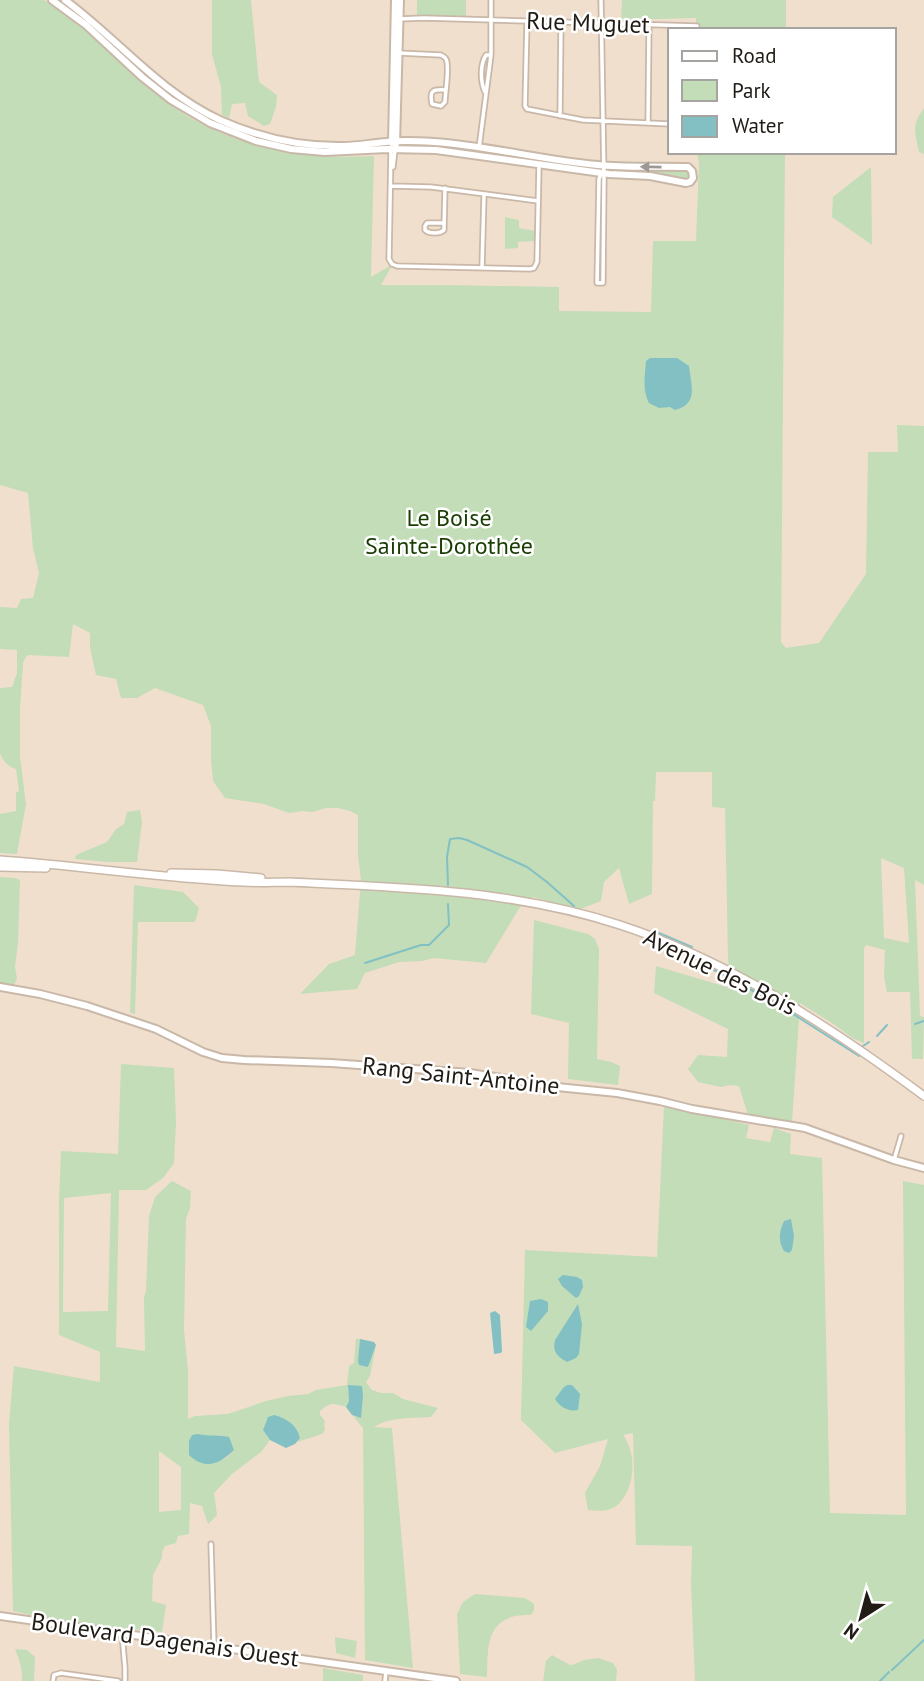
<svg xmlns="http://www.w3.org/2000/svg" width="924" height="1681" font-family="'PT Sans',sans-serif">
	<rect width="100%" height="100%" fill="#f1dfce"/>
	<path fill="#c2ddb7" fill-rule="evenodd" d="M0,0C13,0 30,0 43,0C48,1 52,5 56,8C85,27 108,52 133,75C146,87 160,98 175,108C233,148 305,160 374,156L371,277L390,266L391,267L381,285H447L559,287V311L651,312L653,241H696L699,164L697,152H785L781,642L786,648L819,643L866,574L868,452H898L897,425L924,426V885L915,880L920,1016L924,1017L923,1059H912L910,992H887L884,977L885,950L866,945L864,948V1043L852,1038L835,1025L800,1003L792,1123L748,1115L739,1086L730,1085L721,1087L698,1082L688,1069L698,1055L727,1057L728,1029L654,993L656,966L730,988L728,958L725,808L712,807V772H656L655,801H653L652,894L629,904L619,868L604,882L601,901L578,910L533,897L520,907L486,963L434,958L422,961L399,962L365,973L357,989L300,994L329,964L355,955L361,880L358,856V815L350,811L338,808H326L312,812L303,811L289,813L264,804L225,798L213,781L211,759V726L203,705L155,688L137,698H121L116,679L96,675L90,648V633L73,624L69,657L28,655L25,658L23,663L20,709V757L26,804L17,854L0,853V814L16,811V793L19,791L16,769C8,767 2,760 0,753V688L12,687L17,673V650L0,649V607L17,608L21,599L33,598L39,573L33,548L28,493L0,485ZM881,858L904,868L909,943L884,938Z
		M212,0H251L259,82L277,95L276,107L270,124L264,126L248,116L245,103L232,104L229,118L222,115L221,87L212,54Z
		M417,0H466V19L424,18L417,15Z
		M622,0H786V30H696V18L621,20Z
		M924,108V154L919,152C915,133 911,125 924,108Z
		M611,167L686,169L690,171V178L687,181L611,172Z
		M871,167L872,245L832,217L833,197Z
		M505,217L519,220V228L535,231L536,241L518,242V248L505,249Z
		M140,810L142,822L137,862H108L75,859L76,855L107,842L116,829L124,824L127,812Z
		M0,877L15,878L20,880L18,943L15,967L17,978L14,986L0,985Z
		M134,885L183,892L199,908L195,922H138L135,1014L130,1013Z
		M534,920L588,934L595,939L599,949L597,1059L611,1062L620,1066L618,1085L568,1079L569,1023L531,1014Z
		M121,1064L174,1068L176,1122L174,1163L163,1178L146,1190H119L116,1347L145,1351L144,1298L146,1291L149,1216L155,1197L172,1181L191,1191L190,1208L186,1219L184,1330L188,1371V1419L195,1416L228,1414L266,1401L288,1396L308,1394L316,1390L347,1385L349,1366L354,1363L356,1339H360L358,1360L368,1367L376,1345L370,1376L366,1382L372,1390L381,1393H393L403,1399L438,1408L431,1417C414,1418 389,1417 374,1427L392,1428L413,1668L365,1660L363,1428L352,1415L356,1418L348,1385L349,1401L346,1407C333,1403 331,1402 320,1411V1415L325,1421L324,1425L325,1430L322,1434L297,1442L300,1437L263,1429L270,1440L261,1452L232,1474L214,1493L217,1515L208,1524L202,1506L190,1503L189,1534L178,1536L176,1543L165,1546L162,1552V1558L153,1575L152,1601L166,1605L162,1632L67,1623L13,1611L9,1423L14,1366L100,1382V1352L59,1335V1200L61,1151L118,1154ZM111,1193L108,1311L63,1312L64,1198ZM199,1434L208,1437L221,1435L234,1450L226,1458L213,1464ZM159,1451L181,1467V1510L159,1512Z
		M664,1105L749,1125L746,1138L770,1142L774,1128L791,1134L790,1154L822,1158L830,1513L906,1515L903,1181L924,1185V1681H695L691,1584L692,1546L636,1545L633,1433L623,1435C638,1455 635,1492 615,1507C607,1512 596,1511 588,1510L585,1493L600,1466L608,1439L555,1453L521,1420L525,1250L657,1257Z
		M475,1594L525,1598L534,1604V1610L531,1615C524,1615 515,1615 509,1618C485,1627 488,1656 487,1677L460,1674L457,1614L463,1602Z
		M335,1637L357,1641L355,1658L336,1653Z
		M15,1649L27,1650L35,1657L34,1681H22C23,1669 19,1660 15,1649Z
		M552,1655L570,1665L575,1664L584,1660L598,1658L613,1663L617,1670L616,1681H543L546,1661Z
		M323,1668L363,1675V1681H323Z"/>
	<path fill="#82c0c4" d="M650,358H677L689,366C691,385 699,404 675,410L670,407L659,408L649,403C642,389 645,376 646,361Z
		M791,1219L794,1236L792,1250L789,1253L784,1251C778,1241 779,1232 784,1221Z
		M563,1275L577,1277L582,1280L583,1287L579,1296L576,1298L562,1286L558,1279Z
		M541,1299L548,1302V1311L531,1331L526,1327L530,1301Z
		M578,1304L582,1324L579,1354L576,1358L567,1362C558,1357 552,1352 555,1340Z
		M495,1311L500,1315L502,1351L501,1353L494,1354L490,1313Z
		M360,1339L374,1342L376,1345L368,1367L359,1365L358,1360Z
		M348,1385L362,1386L363,1395L361,1418L352,1415L346,1407L349,1401Z
		M567,1385H572L580,1394L578,1410C568,1412 560,1407 555,1399L563,1388Z
		M274,1415C286,1418 297,1425 300,1438L295,1444L286,1448L270,1440L263,1430L268,1417Z
		M198,1434C209,1437 218,1434 229,1437L234,1450C219,1465 205,1470 189,1455V1441L192,1435Z"/>
	<g fill="none" stroke-linecap="round" stroke-linejoin="round">
		<path stroke="#82c0c4" stroke-width="2" d="M448,885L447,857L450,839L459,838L467,840L527,867L547,882L574,906
			M659,933L692,947
			M691,958L693,959
			M697,961L779,1005L859,1056
			M365,963L421,945H429L449,925L448,904
			M915,1024L924,1021
			M877,1036L887,1025
			M863,1046L869,1042
			M892,1670L924,1640
			M880,1681L889,1672"/>
		<g stroke="#c9b8a8" stroke-width="7">
			<path id="street" d="M398,19L424,18L697,26
				M527,21L525,106L527,109L583,120L670,124
				M398,53L441,55C442,56 445,57 446,59C450,66 445,94 445,102L441,106L432,104C429,90 433,89 446,90
				M485,92C480,81 480,65 486,55H491
				M560,116L561,22
				M648,123L649,25
				M479,148L491,55V0
				M391,149L389,259L392,264L397,266L530,269L534,268L537,262L539,165
				M393,167L395,150
				M601,174L599,179L597,283H603L604,179L601,0
				M391,186L431,187L538,201
				M444,223H427L425,226V230C429,234 440,234 444,230V229L445,188
				M482,268L484,194
				M894,1160L901,1136
				M211,1544L214,1647
				M122,1634L125,1668V1681
				M53,1681L54,1675L61,1673L118,1681
				M385,1681L386,1671"/>
		</g>
		<g stroke="#c9b8a8" stroke-width="10">
			<path id="secondary" d="M52,0L86,25L142,77L171,100L210,123L256,141L291,149L325,152L387,149L436,150L609,174L650,176L686,183L690,182L693,178L692,171L688,167C658,166 628,168 598,165C543,160 489,146 434,142C419,141 402,140 386,142C372,143 358,146 344,146C302,147 258,137 220,120C158,91 119,40 65,0
				M392,143L395,0
				M396,144L400,0
				M0,987L40,994L87,1006L156,1029L203,1052L222,1058L244,1060L331,1063L470,1073L557,1087L617,1093L660,1101L692,1109L805,1128L894,1160L924,1168
				M0,1616L456,1681"/>
		</g>
		<g stroke="#c9b8a8" stroke-width="10">
			<path id="primary" d="M0,860C81,866 162,878 243,882C259,883 274,882 290,882C401,887 514,890 620,925C730,961 831,1027 924,1096
				M0,867L46,868
				M171,873L217,874L261,878"/>
		</g>
		<use href="#street" stroke="#fff" stroke-width="3.5"/>
		<use href="#secondary" stroke="#fff" stroke-width="6"/>
		<use href="#primary" stroke="#fff" stroke-width="7"/>
	</g>
	<defs><path id="oneway-solid" d="M-6-.8H1V-3.2L6.5 0L1 3.2V.8H-6Z" transform="scale(1.75)"/></defs>
	<use fill="#9b9896" href="#oneway-solid" transform="translate(651 167) rotate(-179)"/>
	<g text-anchor="middle" stroke-width="5" stroke-linejoin="round" paint-order="stroke">
		<g font-size="24" fill="#211b15" stroke="#fff">
			<text transform="translate(588 23) rotate(2)" y="8">Rue Muguet</text>
			<text transform="translate(720 972) rotate(26)" y="8">Avenue des Bois</text>
			<text transform="translate(461 1076) rotate(6)" y="8">Rang Saint-Antoine</text>
			<text transform="translate(165 1640) rotate(8)" y="8">Boulevard Dagenais Ouest</text>
		</g>
		<g font-size="24" fill="#193d02" stroke="#fff">
			<text x="449" y="526">Le Boisé<tspan x="449" dy="28">Sainte-Dorothée</tspan></text>
		</g>
	</g>
	<rect x="668" y="28" width="228" height="126" fill="#ffffff" stroke="#a6a4a1" stroke-width="2"/>
	<rect x="682" y="51" width="35" height="10" fill="#ffffff" stroke="#a6a4a1" stroke-width="2"/>
	<text x="732" y="63" font-size="21" fill="#211b15">Road</text>
	<rect x="682" y="80" width="35" height="21" fill="#c2ddb7" stroke="#a6a4a1" stroke-width="2"/>
	<text x="732" y="98" font-size="21" fill="#211b15">Park</text>
	<rect x="682" y="116" width="35" height="21" fill="#82c0c4" stroke="#a6a4a1" stroke-width="2"/>
	<text x="732" y="133" font-size="21" fill="#211b15">Water</text>
	<g transform="translate(861 1618) rotate(216)" stroke="#ffffff" stroke-width="5" paint-order="stroke">
	<path d="M0-5L12 26L0 18L-12 26Z" fill="#211b15"/>
	<text y="-10" font-size="19" font-weight="bold" text-anchor="middle" fill="#211b15">N</text>
	</g>
</svg>
